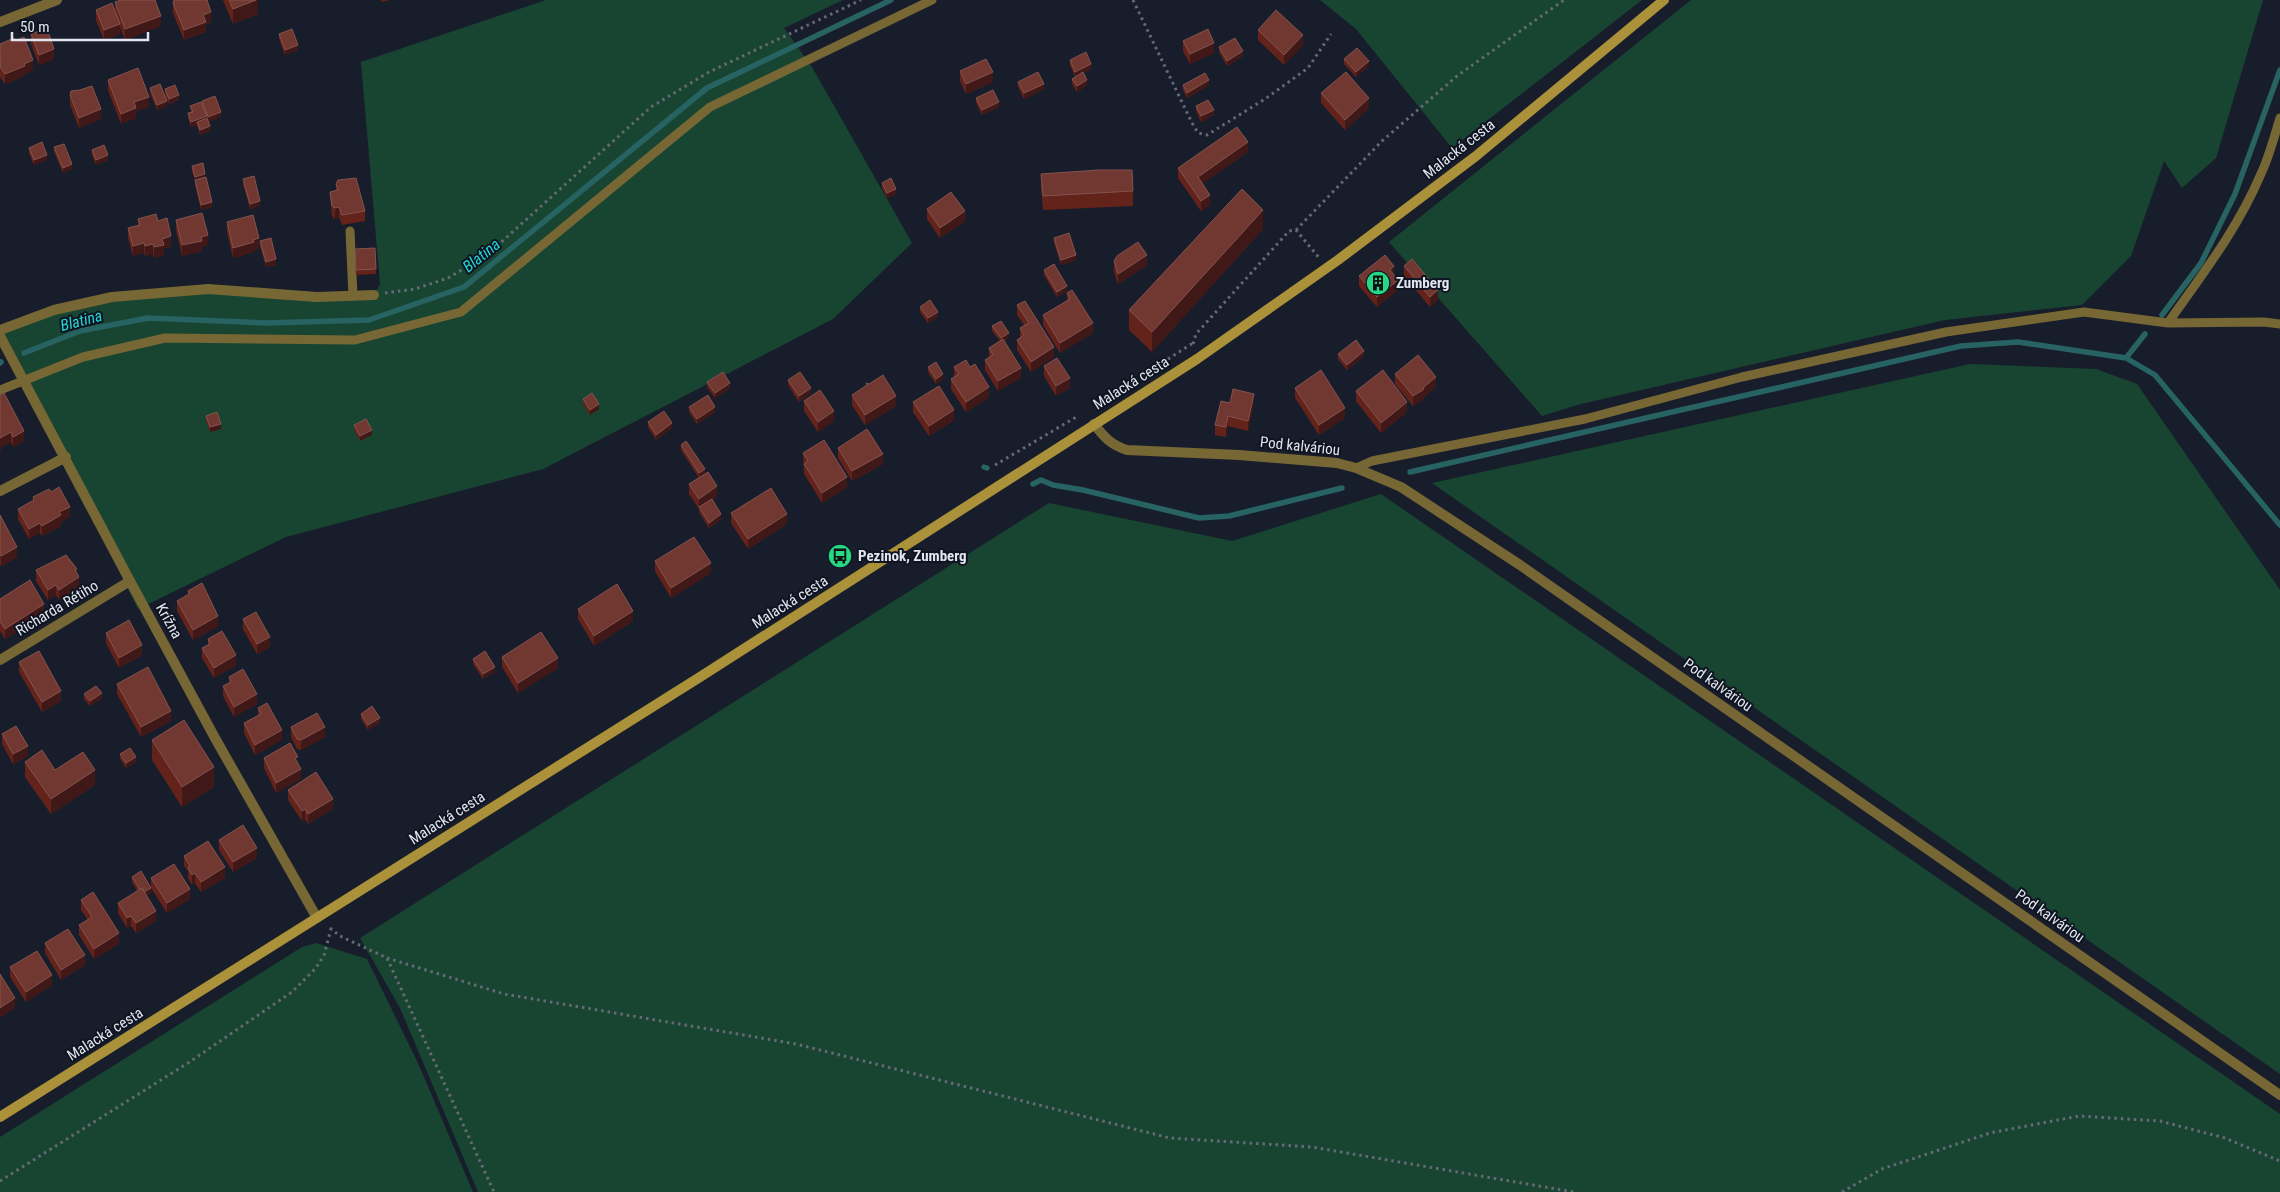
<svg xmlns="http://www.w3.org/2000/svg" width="2280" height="1192" font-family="'Roboto Condensed',sans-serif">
	<rect width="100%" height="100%" fill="#181d2b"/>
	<path fill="#184531" d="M546,0H843L784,28L812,67L912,243L833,319L543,469L286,537L138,609L0,334L54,310L208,289L374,295L380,284L361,62Z
		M1320,0H1642L1452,148L1356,29Z
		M1691,0H2263L2216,158L2182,188L2164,161L2131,256L2082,305L1945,320L1577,405L1542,416L1389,242Z
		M1970,364L2096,369L2137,384L2280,590V1074L1432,483Z
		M1381,494L2280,1114V1192H478L400,1008L360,938L1049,503L1232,541Z
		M316,943L367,959L418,1063L473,1192H0V1137L302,947Z"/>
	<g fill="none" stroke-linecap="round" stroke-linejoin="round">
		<path stroke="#276363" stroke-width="5.5" d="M2162,315L2201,263L2235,194L2280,70
			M24,353L80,331L148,318L267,323L369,320L464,287L707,88L891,0
			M2126,358L2145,334
			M0,363L1,362
			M984,467L987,468
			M1410,472L1961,346L2018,342L2126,358L2155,375L2280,525
			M1033,484L1041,480L1053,485L1083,490L1199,518L1229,516L1342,488"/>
		<path stroke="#666a77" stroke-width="3" stroke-dasharray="2.5 4" stroke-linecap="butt" d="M1133,0L1192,123L1198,133L1207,135L1265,99L1308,68L1331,34
			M1296,230L1382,141L1457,76L1564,0
			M385,293L415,289L448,278L487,255L651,107L709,72L861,0
			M1193,344L1196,334L1289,231L1296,230L1320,259
			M1157,366L1193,343
			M995,465L1078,416
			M330,928L340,936L387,958L494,1192
			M387,958L504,994L796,1044L1170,1138L1312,1147L1574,1192
			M0,1181L188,1063L292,992L316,968L324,955L331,929
			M1842,1192L1882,1169L1990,1133L2079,1116L2160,1121L2225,1138L2280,1161"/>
		<path stroke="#776734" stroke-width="9" d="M350,231L353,296
			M2168,323C2201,276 2237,230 2260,176C2269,158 2274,137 2280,118
			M0,390L83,357L165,338L355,340L461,312L710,107L932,0
			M1356,468L1372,461L1585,419L1742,377L1946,332L2084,312L2168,323L2264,322L2280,324"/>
		<path stroke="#776734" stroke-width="10" d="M0,22L57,0
			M0,330L54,310L112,297L208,289L317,297L374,295
			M0,336L130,581L215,738L317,918
			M1094,424C1104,437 1111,445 1127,450L1239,455L1337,463L1356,468L1401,487L1520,565L2280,1095
			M0,491L66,457
			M0,660L130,581"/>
		<path stroke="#ab9139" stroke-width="10" d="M0,1117L700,677L1197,359L1338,260L1476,156L1664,0"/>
	</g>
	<path fill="#64231a" d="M223,0H258V14L233,24Z
		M381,0H390L381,2Z
		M115,2L161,26L125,40L120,27V34L104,40L96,20V10H115Z
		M173,3L211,22L206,24V32L184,40L173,13Z
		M1258,30L1303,45L1284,65L1258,40Z
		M31,34L54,59L39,65L31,44Z
		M279,34L298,50L285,55L279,39Z
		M1183,41L1214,53L1190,64L1183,51Z
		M0,44L33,70L25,74V76L5,84L0,77Z
		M1219,47L1243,56L1227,66L1219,52Z
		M1344,59L1369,66L1356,77L1344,64Z
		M1070,60L1091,69L1083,73L1087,85L1077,92L1072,84V79L1075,77L1070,65Z
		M960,71L993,82L966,94L960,81Z
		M108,80L149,107L136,111V118L121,124L108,90Z
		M1018,82L1044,89L1024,99L1018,87Z
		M1183,85H1209L1187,98L1183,90Z
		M150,88L167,106L157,110L150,93Z
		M165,89L179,100L169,104L165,94Z
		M1321,93L1369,108L1345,130L1321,103Z
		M70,95L101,119L79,128L70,105Z
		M976,98L999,107L982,115L976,103Z
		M202,101L221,117L208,122L207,117L210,126V131L200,135L197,125L191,127L188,118V113L191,112L190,106L202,104Z
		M1196,106L1214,115L1201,122L1196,111Z
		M54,147L72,169L63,173L54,152Z
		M29,148L47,160L34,165L29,153Z
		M92,150L108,160L96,165L92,155Z
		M1248,152L1202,184L1210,205L1201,211L1178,178V168Z
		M192,166L205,177L212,207L201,210L195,185V181L192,171Z
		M1041,174L1133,191V206L1043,210L1041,189Z
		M243,179L260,206L250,209L243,184Z
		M882,183L896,194L887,198L882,188Z
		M336,184L365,211V221L342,225L339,217L335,219L332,216L330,192L336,190Z
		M927,209L965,221L940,238L927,219Z
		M138,219L158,221L171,247L164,248V255L154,258L153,254L145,256L144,253L133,256L128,238V228L138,225Z
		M176,220L208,245L202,247V251L182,256L176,230Z
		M227,222L259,248L254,250V252L233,258L227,232Z
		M1263,229L1152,352L1129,330V310Z
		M1054,238L1076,260L1061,265L1054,243Z
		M260,241L276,265L266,267L260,246Z
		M375,248L376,274L356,275L355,249Z
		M1114,261L1147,265L1118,284L1114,272Z
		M1404,266L1438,300L1430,307L1404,276Z
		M1044,270L1067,291L1057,297L1044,275Z
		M1394,275L1398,290L1377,307L1359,286V276Z
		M1067,293L1093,333L1060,353L1043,325V315L1067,301Z
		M1017,305L1054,357L1031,372L1017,350V340L1020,338V328L1024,325L1017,315Z
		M920,307L938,317L928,323L920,312Z
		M992,326L1009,338L1004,341L1021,378L998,391L985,370V360L989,357V348L1000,341L992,331Z
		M1338,354L1364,356L1347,370L1338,359Z
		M1044,366L1070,388L1056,396L1044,376Z
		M928,367L943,379L936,384L928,372Z
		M954,367L989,397L966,412L951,389V379L954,377Z
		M1395,374L1436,387L1424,397L1423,400L1413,406L1395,384Z
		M788,380L811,393L799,402L788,385Z
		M707,382L730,388L715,398L707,387Z
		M866,383L869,384L896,406L865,425L852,405V395L866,386Z
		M1295,388L1345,418L1319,435L1295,398Z
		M1356,391L1407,412L1381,433L1356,401Z
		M0,395L24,441L13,447L11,442L1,447V451L0,452Z
		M583,399L599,409L590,415L583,404Z
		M804,401L834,421L818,432L804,411Z
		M913,402L954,420L929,436L913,412Z
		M1230,403L1254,404L1248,431L1228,426L1226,437L1215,435V425Z
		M689,407L715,412L697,424L689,412Z
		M206,416L221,429L210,432L206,421Z
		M648,422L672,428L656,440L648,427Z
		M354,425L372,435L360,441L354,430Z
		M681,445L705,474L717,496L712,500L721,519L709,528L699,512V508V509L689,494V484L699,478L681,450Z
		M838,448L883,464L852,481L838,458Z
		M803,453L847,487L822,503L804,474Z
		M33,497L70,517L61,522V526L42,536L40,533L29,539L18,519V509L33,501Z
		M731,513L787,524L748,549L731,523Z
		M0,515L17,557L1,566L0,564Z
		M655,561L711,573L671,598L655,571Z
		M36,570L77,572L79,587L59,600L56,595L48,600L36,581Z
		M188,591L218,626L193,640L177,611V601L188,595Z
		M0,599L44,614L5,639L0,631Z
		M578,609L633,621L594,646L578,619Z
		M243,619L270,647L257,654L243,629Z
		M106,633L142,655L119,668L106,643Z
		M208,639L236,665L214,678L202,658V648L208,645Z
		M502,657L558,668L518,693L502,667Z
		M473,659L495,672L483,679L473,664Z
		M19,662L61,701L42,712L19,672Z
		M229,677L257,704L234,717L223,696V686L229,683Z
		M117,684L171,721L141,737L117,694Z
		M84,694L102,698L90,706L84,699Z
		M258,708L282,740L255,755L244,733V723L258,715Z
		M361,714L380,723L368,730L361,719Z
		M291,727L325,737L301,750L297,749L291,737Z
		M2,734L28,756L13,764L2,744Z
		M152,740L214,787L182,807L152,760Z
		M120,754L136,762L126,768L120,759Z
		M264,758L301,779L276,793L264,768Z
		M25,762L55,770L95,785L51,814L25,777Z
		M288,790L333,809L308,824L305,819L302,821L288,800Z
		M219,840L257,858L233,872L219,850Z
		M184,856L225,878L201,892L195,883L192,885L188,878V871L184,866Z
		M132,877L151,893L146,896L156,921L136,933L131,926L127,928L118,913V903L137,891L132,882Z
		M151,878L190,899L167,913L151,888Z
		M81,900L119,944L94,959L79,935V925L88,920L81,910Z
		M45,943L85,965L61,980L45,953Z
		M10,967L52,985L26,1002L10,977Z"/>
	<path fill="#401817" d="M256,0H258V14L233,24V9Z
		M211,12V22L206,24V32L184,40V30L203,15Z
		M161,16V26L125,40V29Z
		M120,24V34L104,40V30Z
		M1303,35V45L1284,65V55Z
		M1214,43V53L1190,64V54Z
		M298,45V50L285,55V50Z
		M54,49V59L39,65V55Z
		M1243,51V56L1227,66V61Z
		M33,60V70L25,74V76L5,84V74L24,64Z
		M1369,61V66L1356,77V72Z
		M1091,64V69L1075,77V72Z
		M993,72V82L966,94V84Z
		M1087,80V85L1077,92V86Z
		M1209,80V85L1187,98V93Z
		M1044,84V89L1024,99V93Z
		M179,95V100L169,104V99Z
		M149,97V107L136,111V118L121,124V114L134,102Z
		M1369,98V108L1345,130V120Z
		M167,101V106L157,110V105Z
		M999,102V107L982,115V110Z
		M101,109V119L79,128V118Z
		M1214,110V115L1201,122V116Z
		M221,112V117L208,122V117Z
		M207,116V121L197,122V125L191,127V122Z
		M210,126V131L200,135V130Z
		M1248,142V152L1198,187V177Z
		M47,155V160L34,165V160Z
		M108,155V160L96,165V160Z
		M72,164V169L63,173V168Z
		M205,174V179L195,182V177Z
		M896,189V194L887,198V193Z
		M1210,195V205L1201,211V201Z
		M260,201V206L250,209V204Z
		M212,202V207L201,210V205Z
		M339,207V217L335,219V208Z
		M1263,210V229L1152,352V332Z
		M965,211V221L940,238V228Z
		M208,235V245L202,247V251L182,256V245L201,237Z
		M171,236V247L164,248V255L154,258V247L162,239Z
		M259,238V248L254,250V252L233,258V248Z
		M144,243V253L133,256V246Z
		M153,244V254L145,256V246Z
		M1076,255V260L1061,265V260Z
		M1147,255V265L1118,284V274Z
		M276,259V265L266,267V262Z
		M1394,266V276L1390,270Z
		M1398,280V290L1377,307V297Z
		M1067,286V291L1057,297V292Z
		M1438,290V300L1430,307V297Z
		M938,312V317L928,323V318Z
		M1093,323V333L1060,353V343Z
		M1009,333V338L1001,343V338Z
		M1054,347V357L1031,372V362Z
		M1364,351V356L1347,370V365Z
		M1021,368V378L998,391V381Z
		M943,374V379L936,384V379Z
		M1436,377V387L1424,397L1423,400L1413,406V396Z
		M1070,378V388L1056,396V386Z
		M730,383V388L715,398V393Z
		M989,387V397L966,412V402Z
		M811,388V393L799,402V396Z
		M1254,394V404L1248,431V421Z
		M896,396V406L865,425V415Z
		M1407,402V412L1381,433V423Z
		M599,404V409L590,415V410Z
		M715,407V412L697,424V419Z
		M1345,408V418L1319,435V425Z
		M954,410V420L929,436V426Z
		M834,411V421L818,432V422Z
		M1228,416V426L1226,437V427Z
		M672,423V428L656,440V435Z
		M221,424V429L210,432V427Z
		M372,430V435L360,441V436Z
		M24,431V441L13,447V437Z
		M11,432V442L1,447V451L0,452V438Z
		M883,454V464L852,481V471Z
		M705,469V474L699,478V473Z
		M847,477V487L822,503V493Z
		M717,486V496L699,509V499Z
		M70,507V517L61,522V526L42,536V526L59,512Z
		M721,514V519L709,528V523Z
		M787,514V524L748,549V539Z
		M40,523V533L29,539V529Z
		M17,547V557L1,566V556Z
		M711,563V573L671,598V588Z
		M77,569V578L79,577V587L59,600V590Z
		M56,585V595L48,600V590Z
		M44,604V614L5,639V629Z
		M633,611V621L594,646V636Z
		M218,616V626L193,640V630Z
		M270,637V647L257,654V644Z
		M142,645V655L119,668V658Z
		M236,655V665L214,678V668Z
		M558,658V668L518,693V683Z
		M495,667V672L483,679V674Z
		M61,691V701L42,712V702Z
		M102,693V698L90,706V701Z
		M257,694V704L234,717V707Z
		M171,711V721L141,737V727Z
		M380,718V723L368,730V725Z
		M325,727V737L301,750V740Z
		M282,730V740L255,755V745Z
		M28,746V756L13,764V754Z
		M136,757V762L126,768V763Z
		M214,767V787L182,807V787Z
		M301,769V779L276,793V783Z
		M95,770V785L51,814V799Z
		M333,799V809L308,824V814Z
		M305,809V819L302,821V811Z
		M257,848V858L233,872V862Z
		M225,867V878L201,892V882Z
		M195,873V883L192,885V875Z
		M151,888V893L142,899V894Z
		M190,889V899L167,913V903Z
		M156,911V921L136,933V923Z
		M131,916V926L127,928V918Z
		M119,933V944L94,959V949Z
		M85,955V965L61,980V970Z
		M52,975V985L26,1002V992Z
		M15,998V1008L0,1018V1008Z"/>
	<path fill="#713831" stroke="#83534f" d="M121,0H155L161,16L125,29L115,2Z
		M174,0H207L211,12L203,15L206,22L184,30L173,3Z
		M229,0H256L233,9Z
		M112,3L120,24L104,30L96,10Z
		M1276,10L1303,35L1284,55L1258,30Z
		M47,28L54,49L39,55L31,34Z
		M292,29L298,45L285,50L279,34Z
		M1208,29L1214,43L1190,54L1183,41Z
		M24,37L33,60L24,64L25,66L5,74L0,67L1,63L0,60V44L14,38L15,41Z
		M1235,38L1243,51L1227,61L1219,47Z
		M1357,48L1369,61L1356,72L1344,59Z
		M1086,52L1091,64L1075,72L1070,60Z
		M986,59L993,72L966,84L960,71Z
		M138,68L149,97L134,102L136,108L121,114L108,80Z
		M1038,72L1044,84L1024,93L1018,82Z
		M1083,72L1087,80L1077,86L1072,79Z
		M1346,72L1369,98L1345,120L1321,93Z
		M1205,73L1209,80L1187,93L1183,85Z
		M160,84L167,101L157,105L150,88Z
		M175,85L179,95L169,99L165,89Z
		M92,86L101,109L79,118L70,95L71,91L80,90Z
		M993,90L999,102L982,110L976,98Z
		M215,96L221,112L208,117L202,101Z
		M1208,100L1214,110L1201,116L1196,106Z
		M201,102L207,116L191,122L188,113L193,112L190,106Z
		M207,118L210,126L200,130L197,122Z
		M1237,127L1248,142L1198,177L1210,195L1201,201L1178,168Z
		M42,142L47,155L34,160L29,148Z
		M64,144L72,164L63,168L54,147Z
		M104,145L108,155L96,160L92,150Z
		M203,163L205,174L195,177L192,166Z
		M1099,170H1132L1133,191L1043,196L1041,174Z
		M254,176L260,201L250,204L243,179Z
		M206,177L212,202L201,205L195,180Z
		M356,178L365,211L342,215L339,207L335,208L332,206L330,192L338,190L336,184L338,180Z
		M891,178L896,189L887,193L882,183Z
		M1242,189L1263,210L1152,332L1129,310Z
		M951,192L965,211L940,228L927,209Z
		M202,213L208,235L201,237L202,241L182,245L176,220Z
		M156,214L158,221L167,218L171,236L162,239L164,245L154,247L153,244L145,246L144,243L133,246L128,228L140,225L138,219Z
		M253,215L259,238L253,240L254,242L233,248L227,222Z
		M1069,233L1076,255L1061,260L1054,238Z
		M271,238L276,259L266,262L260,241Z
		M1138,242L1147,255L1118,274L1114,261L1117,256Z
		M375,248L376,269L356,270L355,249Z
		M1385,255L1394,266L1390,270L1398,280L1377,297L1359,276Z
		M1412,259L1438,290L1430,297L1404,266Z
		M1054,264L1067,286L1057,292L1044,270Z
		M1072,290L1093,323L1060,343L1043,315L1070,299L1067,293Z
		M930,300L938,312L928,318L920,307Z
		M1025,301L1054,347L1031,362L1017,340L1024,335L1020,328L1029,323L1017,305Z
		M1001,321L1009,333L1001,338L992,326Z
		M1003,339L1021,368L998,381L985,360L993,355L989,348Z
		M1356,340L1364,351L1347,365L1338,354Z
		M1418,355L1436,377L1424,387L1423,390L1413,396L1395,374Z
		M1057,358L1070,378L1056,386L1044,366Z
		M966,360L970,367L975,364L989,387L966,402L951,379L959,374L954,367Z
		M936,362L943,374L936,379L928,367Z
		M1321,370L1345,408L1319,425L1295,388Z
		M1383,370L1407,402L1381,423L1356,391Z
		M723,372L730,383L715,393L707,382Z
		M800,372L811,388L799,396L788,380Z
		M883,375L896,396L865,415L852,395L867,385L866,383L869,384Z
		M939,386L954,410L929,426L913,402Z
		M1233,389L1254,394L1248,421L1228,416L1226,427L1215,425L1221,401L1230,403Z
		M820,390L834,411L818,422L804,401Z
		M4,393L24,431L13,437L11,432L0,438V395Z
		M592,393L599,404L590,410L583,399Z
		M708,395L715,407L697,419L689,407Z
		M664,411L672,423L656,435L648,422Z
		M217,412L221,424L210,427L206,416Z
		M366,419L372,430L360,436L354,425Z
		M867,429L883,454L852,471L838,448Z
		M824,440L847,477L822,493L804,464L808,461L803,453Z
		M686,441L705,469L699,473L681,445Z
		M708,472L717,486L699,499L689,484Z
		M59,487L70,507L59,512L61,515L42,526L40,523L29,529L18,509L34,500L33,497L49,489L51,492Z
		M771,488L787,514L748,539L731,513Z
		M712,499L721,514L709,523L699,507Z
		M0,515L17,547L1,556L0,554Z
		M694,537L711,563L671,588L655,561Z
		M66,555L77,569L75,570L79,577L59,590L56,585L48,590L36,570Z
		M30,580L44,604L5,629L0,621V599Z
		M202,583L218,616L193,630L177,601L189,594L188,591Z
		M617,584L633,611L594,636L578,609Z
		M256,612L270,637L257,644L243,619Z
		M129,620L142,645L119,658L106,633Z
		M222,631L236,655L214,668L202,648L210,644L208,639Z
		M541,632L558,658L518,683L502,657Z
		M39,651L61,691L42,702L19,662Z
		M485,651L495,667L483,674L473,659Z
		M148,667L171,711L141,727L117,684Z
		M243,669L257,694L234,707L223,686L231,682L229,677Z
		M96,686L102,693L90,701L84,694Z
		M267,703L282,730L255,745L244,723L261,714L258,708Z
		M372,706L380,718L368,725L361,714Z
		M317,713L325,727L301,740L297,739L291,727Z
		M184,720L214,767L182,787L152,740Z
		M16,726L28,746L13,754L2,734Z
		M290,743L298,757L295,758L301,769L276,783L264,758Z
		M130,748L136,757L126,763L120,754Z
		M42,750L55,770L83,752L95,770L51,799L25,762Z
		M316,772L333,799L308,814L305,809L302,811L288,790Z
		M243,825L257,848L233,862L219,840Z
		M208,841L225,867L201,882L195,873L192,875L188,868L190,866L184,856Z
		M174,864L190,889L167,903L151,878Z
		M141,871L151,888L144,892L142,888L140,890L132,877Z
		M142,888L156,911L136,923L131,916L127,918L118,903Z
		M93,892L119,933L94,949L79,925L92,917L81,900Z
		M68,929L85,955L61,970L45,943Z
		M37,951L52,975L26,992L10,967Z
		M0,974L15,998L0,1008Z"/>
	<defs>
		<g id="building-disc" transform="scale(1.25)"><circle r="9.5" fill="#25d886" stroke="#0f1421"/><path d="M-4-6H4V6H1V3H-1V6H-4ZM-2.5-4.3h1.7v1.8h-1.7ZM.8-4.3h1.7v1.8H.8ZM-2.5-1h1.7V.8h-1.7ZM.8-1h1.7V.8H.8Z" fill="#111"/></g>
		<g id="bus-disc" transform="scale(1.25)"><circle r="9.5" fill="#25d886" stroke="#0f1421"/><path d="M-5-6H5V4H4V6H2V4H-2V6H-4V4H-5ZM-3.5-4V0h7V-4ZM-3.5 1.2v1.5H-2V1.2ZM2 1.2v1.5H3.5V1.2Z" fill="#111"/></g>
	</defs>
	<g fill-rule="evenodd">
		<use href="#building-disc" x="1378" y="283"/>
		<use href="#bus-disc" x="840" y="556"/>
	</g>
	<g text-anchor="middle" stroke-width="4" stroke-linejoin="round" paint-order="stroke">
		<g font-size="15" fill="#e2e6f0" stroke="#0f1421">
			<text transform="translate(1459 149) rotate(-38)" y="5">Malacká cesta</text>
			<text transform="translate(1131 383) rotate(-32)" y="5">Malacká cesta</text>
			<text transform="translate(1300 446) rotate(6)" y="5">Pod kalváriou</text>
			<text transform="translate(790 602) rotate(-32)" y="5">Malacká cesta</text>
			<text transform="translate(57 608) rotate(-31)" y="5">Richarda Rétiho</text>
			<text transform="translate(169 621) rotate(61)" y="5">Krížna</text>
			<text transform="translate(1718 685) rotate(35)" y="5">Pod kalváriou</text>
			<text transform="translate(447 818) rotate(-32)" y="5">Malacká cesta</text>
			<text transform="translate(2050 916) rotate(35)" y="5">Pod kalváriou</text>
			<text transform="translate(105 1034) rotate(-32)" y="5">Malacká cesta</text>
		</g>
		<g font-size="15" font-weight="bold" fill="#e2e6f0" stroke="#0f1421" text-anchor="start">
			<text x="1396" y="288">Zumberg</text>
			<text x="858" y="561">Pezinok, Zumberg</text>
		</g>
		<g font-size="16" font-style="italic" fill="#20d8d9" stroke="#0f1421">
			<text transform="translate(481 255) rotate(-39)" y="6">Blatina</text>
			<text transform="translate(81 320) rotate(-15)" y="6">Blatina</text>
		</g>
	</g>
	<path d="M12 32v8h136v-8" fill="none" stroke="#e2e6f0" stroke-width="2.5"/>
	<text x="20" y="32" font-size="15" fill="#e2e6f0" stroke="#0f1421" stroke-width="4" paint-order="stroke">50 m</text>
</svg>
